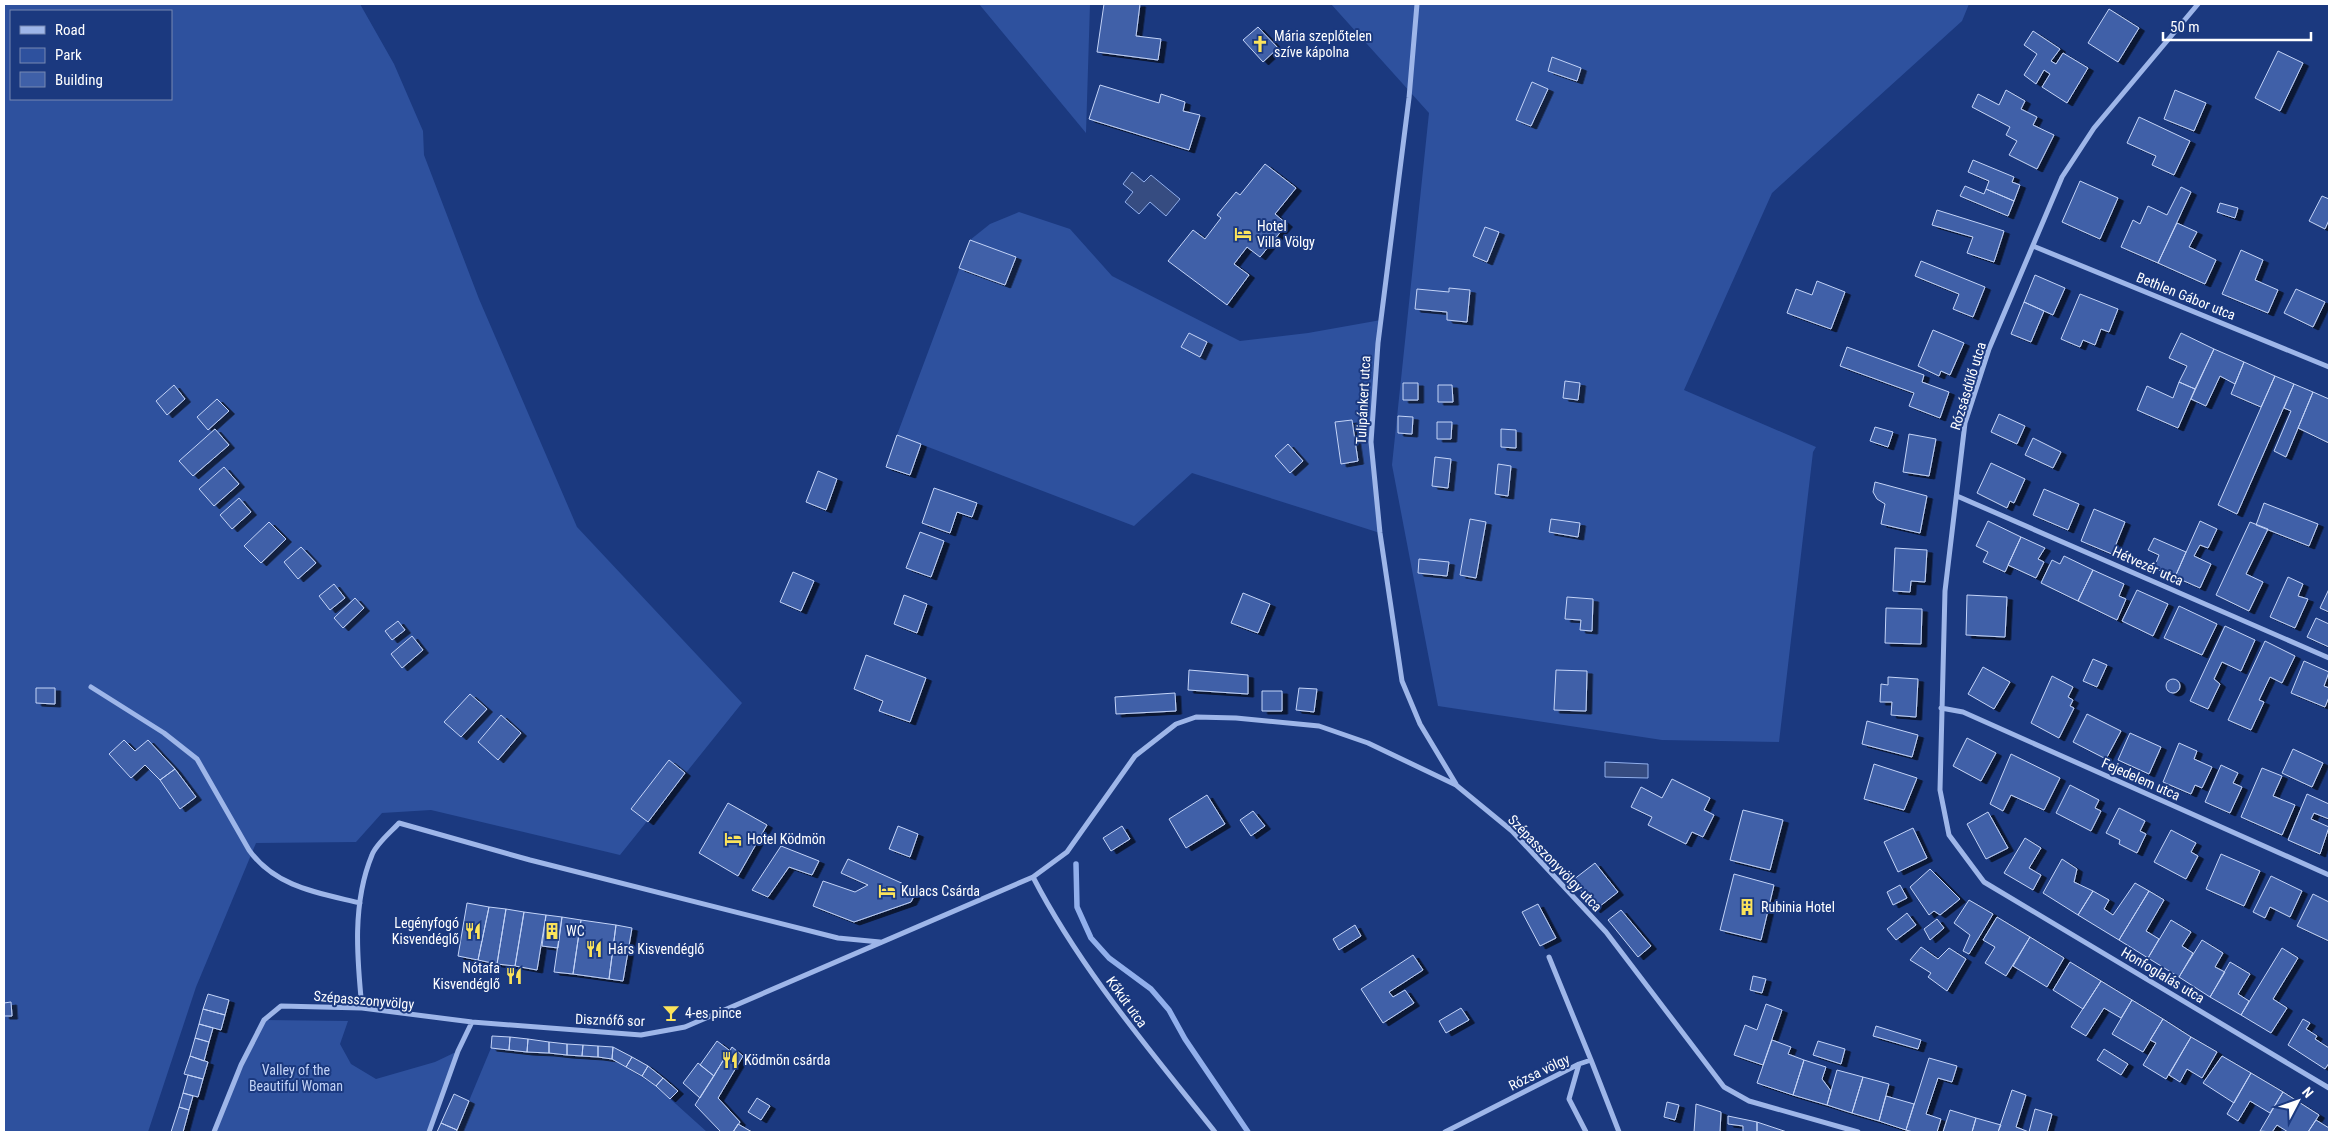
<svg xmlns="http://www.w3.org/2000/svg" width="2333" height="1136" font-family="'Roboto Condensed',sans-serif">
	<defs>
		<filter id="shadow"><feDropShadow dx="5.5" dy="3" stdDeviation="0" flood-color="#0009"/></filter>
	</defs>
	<rect width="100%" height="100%" fill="#1b397f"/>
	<path fill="#2e519e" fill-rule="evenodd" d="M4,4H360L394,64L423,131L424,155L479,299L577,527L742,703L620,855L431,810L382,813L356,842L256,843L196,987L148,1132H4ZM11,11H171V99H11Z
		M979,4H1090L1086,133Z
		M1331,4H1969L1962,21L1772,193L1684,390L1816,447L1813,452L1779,742L1662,740L1438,706L1392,465L1429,113Z
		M1019,212L1070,229L1112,276L1240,341L1308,333L1381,320L1371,442L1380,533L1192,473L1134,526L897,435L970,240L990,224Z
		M264,1020L348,1021L340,1044L351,1064L376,1079L435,1062L458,1051L429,1132H216L224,1109Z
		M491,1048L612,1059L656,1086L707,1132H456Z"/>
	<path fill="#364c81" stroke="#91afec" d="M1132,172L1144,182L1151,175L1180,199L1166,216L1150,202L1139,214L1125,202L1133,192L1123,184Z
		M1605,762L1648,764V778L1605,777Z"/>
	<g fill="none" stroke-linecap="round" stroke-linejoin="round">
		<path stroke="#91afec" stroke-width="5.5" d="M1076,864L1077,907L1091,938L1109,958L1151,989L1169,1010L1185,1039L1248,1132"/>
	</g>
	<path fill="#3f60a8" stroke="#c3d3f7" filter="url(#shadow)" d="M1104,4H1140L1136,36L1161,39L1158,60L1097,52Z
		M2109,9L2139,28L2118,62L2088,43Z
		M1258,27L1278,48L1263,62L1243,40Z
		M2033,31L2060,49L2051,61L2056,64L2063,53L2088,68L2067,103L2042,87L2050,74L2044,70L2036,84L2024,75L2037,54L2024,45Z
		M2278,51L2303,63L2280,111L2255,98Z
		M1552,57L1581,68L1577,81L1548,71Z
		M1532,82L1548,89L1531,126L1516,120Z
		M1100,85L1159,103L1161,94L1185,102L1183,111L1200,115L1189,150L1089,119Z
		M2006,90L2025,101L2021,109L2037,117L2033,125L2054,135L2037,169L2009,155L2017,141L2006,135L2010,127L1972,107L1978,94L1999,105Z
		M2175,90L2206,103L2194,131L2164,119Z
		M2139,117L2190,141L2174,175L2152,165L2156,156L2127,143Z
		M1973,160L2014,177L2012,182L2020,185L2014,201L1986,189L1989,181L1968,172Z
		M1265,164L1296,188L1275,214L1287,224L1260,257L1247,247L1234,264L1249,275L1227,305L1168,261L1193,230L1205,239L1221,218L1217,215L1236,192L1240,195Z
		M2080,181L2118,198L2100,239L2062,222Z
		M1965,186L1984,194L1986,189L2014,201L2008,216L1960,196Z
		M2181,187L2191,192L2158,263L2121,247L2133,220L2140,224L2148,206L2167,215Z
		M2322,196L2329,199V220L2325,229L2309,221Z
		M2220,203L2238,208L2235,218L2217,212Z
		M1937,210L2004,231L1994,262L1967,253L1973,237L1932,225Z
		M2177,223L2197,232L2189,247L2216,260L2205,284L2158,263Z
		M1485,227L1499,232L1487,262L1473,256Z
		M970,240L1016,257L1005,285L959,268Z
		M2241,250L2263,260L2255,280L2278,290L2268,313L2222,294Z
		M1921,261L1985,287L1973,317L1953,309L1959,294L1915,276Z
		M2035,275L2065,288L2053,315L2024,302Z
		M1817,281L1845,292L1831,329L1787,313L1796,289L1812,295Z
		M1449,288L1470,290L1467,322L1447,320V312L1415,309L1417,289L1449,292Z
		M2296,289L2325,302L2313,327L2284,313Z
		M2080,294L2118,309L2109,332L2101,329L2095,345L2083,340L2080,347L2061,339Z
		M2024,302L2044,311L2031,342L2011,334Z
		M1933,330L1964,343L1950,375L1941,371L1939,376L1918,366Z
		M1189,333L1207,342L1200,357L1181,347Z
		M2181,333L2214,349L2195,389L2179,382L2187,366L2169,358Z
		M1847,347L1924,375L1922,382L1949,392L1940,418L1909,406L1914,393L1840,366Z
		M2214,349L2244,362L2235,384L2220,376L2206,406L2191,399Z
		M2244,362L2275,376L2261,407L2231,394Z
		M2275,376L2294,384L2237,514L2218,505Z
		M1565,381L1580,383L1578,400L1563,398Z
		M2179,382L2195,389L2178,428L2137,410L2147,386L2173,398Z
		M1403,383H1418V400H1403Z
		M2294,384L2313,392L2286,457L2274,451L2291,411L2284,408Z
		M174,385L185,399L167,415L156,401Z
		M1438,385H1452L1453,402H1438Z
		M2313,392L2329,399V443L2298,428Z
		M217,399L229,411L208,430L197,417Z
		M1999,414L2025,426L2017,444L1991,432Z
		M1398,416L1413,417L1412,434L1398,433Z
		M1352,420L1358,461L1341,464L1335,422Z
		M1437,422H1452L1451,439H1437Z
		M1875,427L1893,432L1888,447L1870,441Z
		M215,429L229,445L193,476L179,461Z
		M1501,429L1516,430V448L1501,447Z
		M1909,434L1936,439L1929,476L1903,472Z
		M897,435L921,444L910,475L886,467Z
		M2033,438L2061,452L2053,468L2025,455Z
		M1288,444L1303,461L1290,473L1275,456Z
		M1435,457L1451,459L1448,488L1432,486Z
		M1991,463L2025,479L2014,503L2010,501L2007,508L1977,493Z
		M1498,464L1511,466L1508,496L1495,494Z
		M224,467L239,484L214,506L199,489Z
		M818,471L837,479L826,510L806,502Z
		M1875,482L1927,496L1920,533L1881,524L1885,504L1877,499L1873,492Z
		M934,488L977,503L972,517L957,512L950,533L922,523Z
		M2044,489L2079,504L2068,530L2033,515Z
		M239,498L251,512L232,529L220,515Z
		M2264,503L2318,524L2309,546L2256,525Z
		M2094,509L2125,522L2112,554L2081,541Z
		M1470,519L1486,522L1476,578L1460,575Z
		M1551,519L1580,523L1578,537L1549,532Z
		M1988,521L2021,537L2005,572L1983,562L1988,552L1976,546Z
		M2200,521L2217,529L2208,548L2200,545L2194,556L2211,564L2200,588L2175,577Z
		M269,522L286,539L261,563L244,546Z
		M2250,522L2268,529L2246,574L2263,582L2249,611L2216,595Z
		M920,532L944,541L931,577L906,568Z
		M2021,537L2045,548L2038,559L2044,562L2036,578L2008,565Z
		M2154,538L2186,552L2175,577L2154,568L2159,555L2148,550Z
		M301,547L316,563L298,579L284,562Z
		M1895,548L1927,550L1925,582L1911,581L1910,592L1893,591Z
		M2064,556L2093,570L2078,601L2041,583L2052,560L2060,564Z
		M1419,559L1449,562L1447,576L1418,573Z
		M2093,570L2124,584L2119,596L2126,599L2117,620L2078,601Z
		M793,572L814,581L801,611L780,602Z
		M2288,577L2303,584L2298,596L2308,599L2295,628L2270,617Z
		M334,584L345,598L330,610L319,596Z
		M2329,589V612L2320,608Z
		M2137,590L2168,604L2153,636L2122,621Z
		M1243,593L1270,604L1258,633L1231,623Z
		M904,595L927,604L917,633L894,624Z
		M1967,595L2007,597L2005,637L1966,635Z
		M1567,597L1593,599L1592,631L1580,630L1581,620L1565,619Z
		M355,598L364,608L343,628L334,618Z
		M2179,606L2217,624L2202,655L2164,638Z
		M1886,608L1922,609L1921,644L1885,643Z
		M2316,618L2329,624V647L2307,637Z
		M398,621L405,630L392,640L385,631Z
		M2225,626L2255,640L2241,671L2222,662L2214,679L2220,684L2208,709L2190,701Z
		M412,636L423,650L402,668L391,654Z
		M2265,641L2295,656L2282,683L2270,677L2259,700L2264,702L2251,730L2228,720Z
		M866,655L926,678L910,722L879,711L883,701L854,689Z
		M2093,659L2107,665L2097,687L2083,681Z
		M2304,661L2329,672L2324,686L2329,688V697L2325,707L2291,693Z
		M1983,667L2010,682L1994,709L1968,694Z
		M1189,670L1248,675V694L1188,690Z
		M1556,670L1587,671L1586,711L1554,710Z
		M2052,676L2073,687L2068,697L2073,700L2070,706L2074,708L2059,738L2031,723Z
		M1888,677L1918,679L1916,717L1891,715L1892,702H1880L1881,684L1888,685Z
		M2166 686a7 7 0 1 1 14 0a7 7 0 1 1-14 0Z
		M36,688H55V704L36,703Z
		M1299,688L1317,689L1314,712L1296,710Z
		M1262,691H1282V711H1262Z
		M1175,693L1176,711L1116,714L1115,697Z
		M470,694L487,709L461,737L444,722Z
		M2087,714L2121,731L2106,759L2073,742Z
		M501,715L521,733L498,760L478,742Z
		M1867,721L1918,735L1912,757L1862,744Z
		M2130,733L2161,747L2149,774L2118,760Z
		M1967,738L1996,753L1981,781L1953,766Z
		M124,740L135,751L148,740L175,769L160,780L145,765L131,778L109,754Z
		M2179,743L2197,751L2194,759L2212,767L2202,788L2195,785L2191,794L2163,782Z
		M2293,749L2323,763L2312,787L2282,773Z
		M2011,754L2060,778L2044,810L2011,795L2003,811L1990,804Z
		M669,760L685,773L648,822L631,809Z
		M1874,764L1917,778L1904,810L1864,799Z
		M2221,765L2238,773L2233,783L2242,787L2230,813L2205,802Z
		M2262,768L2282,776L2273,796L2295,805L2282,835L2241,817Z
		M175,769L196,797L180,809L160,780Z
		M1672,779L1710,798L1704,810L1714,815L1703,837L1692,832L1686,844L1648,825L1652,817L1631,807L1641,787L1662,798Z
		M2070,785L2099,800L2095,808L2101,811L2091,831L2056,813Z
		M2307,794L2329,804V819L2314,813L2311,819L2329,827L2320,854L2288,840Z
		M1207,795L1225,824L1186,848L1169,819Z
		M728,803L767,825L738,876L699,853Z
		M2119,808L2145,821L2140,831L2146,834L2137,853L2119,844L2120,840L2106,833Z
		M1743,810L1783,820L1770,870L1730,860Z
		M1253,811L1265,826L1251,836L1240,820Z
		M1988,812L2008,848L1986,859L1967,824Z
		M898,826L918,834L910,857L889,849Z
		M1122,826L1130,839L1111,851L1103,838Z
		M1913,828L1927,858L1898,872L1884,842Z
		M2171,830L2196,843L2191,852L2198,856L2186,879L2154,862Z
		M2025,838L2041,848L2029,868L2041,875L2033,890L2004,873Z
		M781,846L819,861L812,875L789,867L768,897L752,890Z
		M2221,854L2260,871L2244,906L2206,889Z
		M848,859L917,890L911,902L854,922L813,906L823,881L855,892L868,885L841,873Z
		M2062,859L2077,869L2074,882L2093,891L2078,915L2043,893Z
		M1595,863L1618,892L1595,910L1573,880Z
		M1930,869L1960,899L1940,915L1934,911L1929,915L1910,887Z
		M1734,874L1774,885L1761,940L1720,930Z
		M2271,876L2302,891L2290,917L2270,907L2265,918L2253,912Z
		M2135,883L2149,891L2119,940L2078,915L2093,891L2109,900L2104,909L2113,915Z
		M1900,885L1907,898L1893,905L1887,892Z
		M2149,891L2164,900L2146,931L2159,939L2148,958L2119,940Z
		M2313,894L2329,902V941L2297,926Z
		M1969,900L1993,914L1969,954L1963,951L1970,935L1954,923Z
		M467,903L489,907L478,960L458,956Z
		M1538,904L1556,938L1540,946L1522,912Z
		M489,907L506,909L497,964L478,960Z
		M506,909L524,912L515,966L497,964Z
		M1621,910L1651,946L1638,957L1608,920Z
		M524,912L546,915L537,970L515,966Z
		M1907,913L1916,925L1896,940L1887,929Z
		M546,915L562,917L558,948L542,946Z
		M562,917L581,920L573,974L554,972Z
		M1997,917L2030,937L2006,976L1985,963L1995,947L1983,940Z
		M1937,919L1944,928L1930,940L1924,929Z
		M581,920L616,925L609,979L573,974Z
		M2171,920L2191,932L2182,946L2193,953L2179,977L2148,958Z
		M616,925L632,928L623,981L609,979Z
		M1355,925L1361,936L1339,950L1333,939Z
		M2030,937L2064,958L2047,987L2013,966Z
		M2202,940L2223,953L2215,967L2225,972L2210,997L2179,977Z
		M1921,947L1938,959L1949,948L1966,959L1947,991L1928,977L1931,973L1910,960Z
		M2282,948L2298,958L2273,999L2287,1008L2271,1033L2241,1015Z
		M1413,955L1423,970L1389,992L1393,997L1405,990L1414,1003L1383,1023L1361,989Z
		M2070,962L2101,981L2083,1009L2053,990Z
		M2230,962L2250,974L2238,994L2249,1001L2241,1015L2210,997Z
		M1753,976L1766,979L1762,993L1750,990Z
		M2101,981L2132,1000L2121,1018L2104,1008L2086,1036L2071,1027Z
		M208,994L229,1000L225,1015L203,1009Z
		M2132,1000L2163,1019L2143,1052L2112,1034Z
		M11,1002L12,1016H4V1003Z
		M1766,1004L1782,1010L1763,1065L1734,1055L1745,1025L1757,1030Z
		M1461,1008L1469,1020L1446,1033L1439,1021Z
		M203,1009L225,1015L221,1030L199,1024Z
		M2163,1019L2191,1037L2166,1079L2143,1065L2156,1043L2150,1040Z
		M2303,1019L2310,1023L2306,1029L2317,1036L2315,1039L2329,1048V1063L2325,1069L2288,1045Z
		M199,1024L213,1028L209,1042L195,1038Z
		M1876,1026L1921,1040L1918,1049L1873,1036Z
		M492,1036L510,1037L509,1050L491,1048Z
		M510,1037L528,1039L527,1052L509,1050Z
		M2191,1037L2217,1052L2202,1078L2187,1069L2180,1082L2169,1075Z
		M195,1038L209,1042L204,1061L190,1056Z
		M528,1039L549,1042V1053L527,1052Z
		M1772,1040L1791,1047L1788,1054L1804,1060L1793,1095L1757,1083Z
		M717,1041L729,1050L714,1076L700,1065Z
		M1818,1041L1845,1049L1841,1064L1813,1055Z
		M549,1042L567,1044V1055L549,1053Z
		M567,1044L583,1045L582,1056L567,1055Z
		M583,1045L598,1046V1057L582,1056Z
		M598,1046L613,1047L612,1059L598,1057Z
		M613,1047L632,1057L626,1067L612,1059Z
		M732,1047L743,1056L718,1098L740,1122L733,1132H721L695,1105Z
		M2104,1049L2128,1064L2121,1075L2097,1060Z
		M190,1056L208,1062L203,1079L184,1074Z
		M2222,1056L2251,1073L2234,1103L2203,1083Z
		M632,1057L648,1066L642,1076L626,1067Z
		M1929,1058L1957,1066L1952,1082L1938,1078L1926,1114L1941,1119L1937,1132H1913L1906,1130Z
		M1804,1060L1826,1067L1822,1079L1831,1091L1827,1105L1793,1095Z
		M698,1063L714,1076L700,1098L683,1083Z
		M648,1066L663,1078L656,1086L642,1076Z
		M1837,1070L1863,1077L1852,1113L1827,1105Z
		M2251,1073L2283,1092L2270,1113L2250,1101L2238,1121L2227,1114Z
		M188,1075L203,1079L198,1097L183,1093Z
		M1863,1077L1889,1084L1879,1121L1852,1113Z
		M663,1078L678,1091L670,1099L656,1086Z
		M2012,1090L2026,1095L2016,1127L2029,1132H1998Z
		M2283,1092L2319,1115L2308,1132H2288L2277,1125L2272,1132L2260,1131Z
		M183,1093L193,1096L189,1110L179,1107Z
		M454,1094L469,1101L457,1130L441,1123Z
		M1886,1096L1914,1104L1906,1130L1879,1121Z
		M757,1098L770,1106L761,1120L748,1112Z
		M1667,1102L1679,1105L1675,1120L1664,1117Z
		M1696,1104L1721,1112L1720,1132H1694Z
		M179,1107L189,1110L183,1132H171Z
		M2035,1109L2052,1114L2047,1132H2029Z
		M1950,1110L1976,1118L1972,1132H1943Z
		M1728,1116L1757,1122V1132H1743V1126L1728,1124Z
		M1976,1118L2001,1125L1998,1132H1972Z
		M2316,1120L2329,1128V1132H2308Z
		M1757,1122L1787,1132H1757Z
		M441,1123L457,1130L456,1132H437Z
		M738,1124L752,1132H733Z"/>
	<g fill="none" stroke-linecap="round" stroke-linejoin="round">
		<path stroke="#9eb6e9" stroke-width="5" d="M1417,4L1409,98L1378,343L1371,442L1380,533L1402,681L1420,724L1456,784
			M2198,4L2094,128L2062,177L1989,349L1965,423L1945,591L1940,790L1949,835L1984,882L2329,1088
			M2033,246L2329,367
			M1957,496L2329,658
			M91,687L164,733L197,759L249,850C275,887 319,893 360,903
			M1941,708L1963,712L2329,875
			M1033,877C1081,970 1150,1050 1215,1132
			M1549,957L1591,1060L1579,1064
			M362,1008C357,958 352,903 372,855C376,844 391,832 399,823L530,860L838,938L880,942
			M1591,1060L1619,1132
			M214,1132L241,1065L264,1020L281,1006L362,1008L472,1022L641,1035L685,1027L1033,877L1067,852L1135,756L1176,724L1196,717L1236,718L1319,726L1368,743L1456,785L1512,831L1606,932L1724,1087L1749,1101L1858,1132
			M429,1132L458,1051L472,1022
			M1445,1132L1579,1064L1569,1099L1586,1132"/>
	</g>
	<defs>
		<g id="church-bare" transform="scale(1.35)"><path d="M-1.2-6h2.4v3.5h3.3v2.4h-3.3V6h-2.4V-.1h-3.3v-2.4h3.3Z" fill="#fbe35b" stroke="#1b397f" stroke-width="2.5" paint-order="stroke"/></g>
		<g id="hotel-bare" transform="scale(1.35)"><path d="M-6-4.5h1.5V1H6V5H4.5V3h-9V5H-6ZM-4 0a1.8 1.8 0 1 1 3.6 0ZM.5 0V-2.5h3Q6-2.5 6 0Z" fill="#fbe35b" stroke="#1b397f" stroke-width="2.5" paint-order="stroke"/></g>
		<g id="building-bare" transform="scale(1.35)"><path d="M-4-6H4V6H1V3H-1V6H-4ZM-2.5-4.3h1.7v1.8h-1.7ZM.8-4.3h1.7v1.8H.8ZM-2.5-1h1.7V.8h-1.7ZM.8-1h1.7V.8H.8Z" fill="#fbe35b" stroke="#1b397f" stroke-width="2.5" paint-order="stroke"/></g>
		<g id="restaurant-bare" transform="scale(1.35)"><path d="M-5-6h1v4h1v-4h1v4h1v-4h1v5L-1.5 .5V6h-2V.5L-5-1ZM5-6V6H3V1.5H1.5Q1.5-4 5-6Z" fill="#fbe35b" stroke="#1b397f" stroke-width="2.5" paint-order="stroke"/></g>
		<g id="bar-bare" transform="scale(1.35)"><path d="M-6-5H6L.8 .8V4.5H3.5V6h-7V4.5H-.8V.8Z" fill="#fbe35b" stroke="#1b397f" stroke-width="2.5" paint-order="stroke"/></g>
	</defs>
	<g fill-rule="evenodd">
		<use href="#church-bare" x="1260" y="44"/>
		<use href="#hotel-bare" x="1243" y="234"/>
		<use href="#hotel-bare" x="733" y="839"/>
		<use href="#hotel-bare" x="887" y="891"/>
		<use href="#building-bare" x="1747" y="907"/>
		<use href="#restaurant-bare" x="473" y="931"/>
		<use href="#building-bare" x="552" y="931"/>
		<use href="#restaurant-bare" x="594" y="949"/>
		<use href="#restaurant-bare" x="514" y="976"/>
		<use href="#bar-bare" x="671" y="1013"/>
		<use href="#restaurant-bare" x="730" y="1060"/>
	</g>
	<g text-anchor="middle" stroke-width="4" stroke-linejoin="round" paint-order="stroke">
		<g font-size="14" fill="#fff" stroke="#1b397f" text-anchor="start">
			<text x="1274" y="41">Mária szeplőtelen<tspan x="1274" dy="16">szíve kápolna</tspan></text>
			<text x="1257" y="231">Hotel<tspan x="1257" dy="16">Villa Völgy</tspan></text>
			<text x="747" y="844">Hotel Ködmön</text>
			<text x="901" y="896">Kulacs Csárda</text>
			<text x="1761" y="912">Rubinia Hotel</text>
			<text x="459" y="928" text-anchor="end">Legényfogó<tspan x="459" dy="16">Kisvendéglő</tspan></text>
			<text x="566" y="936">WC</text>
			<text x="608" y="954">Hárs Kisvendéglő</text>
			<text x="500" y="973" text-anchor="end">Nótafa<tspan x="500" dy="16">Kisvendéglő</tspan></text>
			<text x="685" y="1018">4-es pince</text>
			<text x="744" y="1065">Ködmön csárda</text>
		</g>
		<g font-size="14" fill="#fff" stroke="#1b397f">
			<text transform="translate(2186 296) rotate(22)" y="5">Bethlen Gábor utca</text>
			<text transform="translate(1968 386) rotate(-73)" y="5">Rózsásdűlő utca</text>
			<text transform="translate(1363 400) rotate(-87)" y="5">Tulipánkert utca</text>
			<text transform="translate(2148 566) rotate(24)" y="5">Hétvezér utca</text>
			<text transform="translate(2141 779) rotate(24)" y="5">Fejedelem utca</text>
			<text transform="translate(1555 863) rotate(46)" y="5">Szépasszonyvölgy utca</text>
			<text transform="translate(2163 975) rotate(31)" y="5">Honfoglalás utca</text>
			<text transform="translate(364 1000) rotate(5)" y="5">Szépasszonyvölgy</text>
			<text transform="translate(1127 1002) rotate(54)" y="5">Kőkút utca</text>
			<text transform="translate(610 1020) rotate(2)" y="5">Disznófő sor</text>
			<text transform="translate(1539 1072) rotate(-26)" y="5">Rózsa völgy</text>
		</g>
		<g font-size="14" fill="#c3d3f7" stroke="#1b397f">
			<text x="296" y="1075">Valley of the<tspan x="296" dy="16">Beautiful Woman</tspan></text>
		</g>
	</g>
	<rect width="2333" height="1136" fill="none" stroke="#ffffff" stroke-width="10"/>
	<rect x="10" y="10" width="162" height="90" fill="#1b397f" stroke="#7688b2"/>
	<rect x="20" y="26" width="25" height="8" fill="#9eb6e9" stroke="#7688b2"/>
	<text x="55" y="35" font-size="15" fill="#ffffff">Road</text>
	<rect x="20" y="48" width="25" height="15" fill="#2e519e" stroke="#7688b2"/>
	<text x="55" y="60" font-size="15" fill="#ffffff">Park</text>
	<rect x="20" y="72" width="25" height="15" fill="#3f60a8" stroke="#7688b2"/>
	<text x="55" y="85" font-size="15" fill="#ffffff">Building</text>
	<g transform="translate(2298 1101) rotate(49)" stroke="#1b397f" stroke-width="4" paint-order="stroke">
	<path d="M0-4L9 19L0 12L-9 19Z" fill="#ffffff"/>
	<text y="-8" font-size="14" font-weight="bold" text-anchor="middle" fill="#ffffff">N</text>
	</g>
	<path d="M2163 32v8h148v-8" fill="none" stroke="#ffffff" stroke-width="2.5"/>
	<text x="2170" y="32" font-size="15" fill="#ffffff" stroke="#1b397f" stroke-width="4" paint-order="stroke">50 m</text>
</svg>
